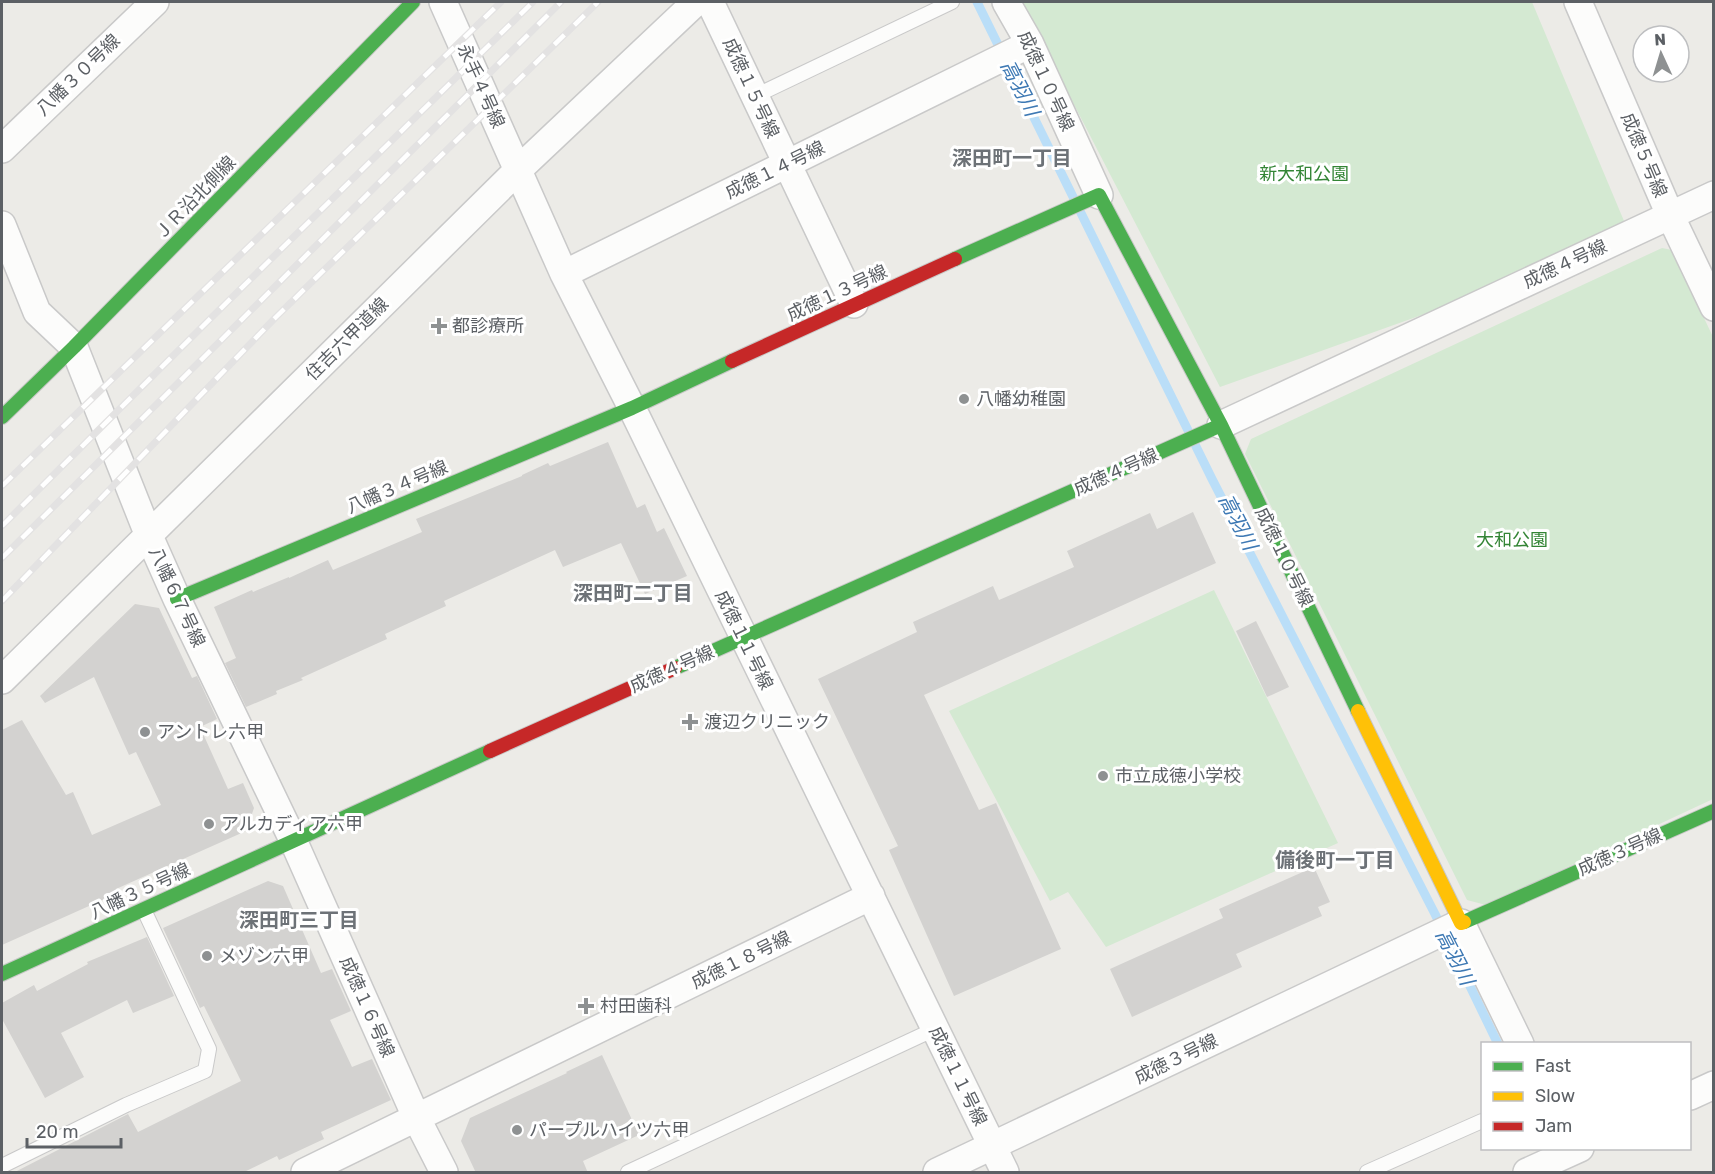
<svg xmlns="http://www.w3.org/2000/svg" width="1715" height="1174" font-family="Rubik,'Noto Sans JP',sans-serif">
	<rect width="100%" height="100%" fill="#ecebe7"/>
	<path fill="#d4e9d2" d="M1021,2H1532L1632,240L1220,387Z
		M1662,248L1672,250L1713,337V799L1486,905L1467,900L1245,454L1251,439Z
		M1214,590L1338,843L1106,947L1068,892L1050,901L949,711Z"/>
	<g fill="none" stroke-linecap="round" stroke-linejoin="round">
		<path stroke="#badef8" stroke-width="9" d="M977,2L1212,479L1435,914L1498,1044"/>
	</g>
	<path fill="#d3d2d0" d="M608,442L637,508L645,504L657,532L664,528L687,576L645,594L621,543L563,567L555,550L444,601L446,606L385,634L387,639L301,678L303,680L276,691L277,694L246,707L225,663L236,658L214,607L252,590L253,592L289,577V578L328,560L333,570L422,532L416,519L522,476V475L548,463L550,466Z
		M1193,512L1216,563L924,695L979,810L996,803L1061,949L954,996L889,850L898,846L818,679L917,632L913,622L993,586L999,600L1074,567L1067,551L1150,513L1157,529Z
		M135,604L159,608L192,678L197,676L217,719L200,727L228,789L243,783L254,808L246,831L116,889L118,893L2,945V730L22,720L66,795L73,792L92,835L161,805L136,752L129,755L94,677L45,703L40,696Z
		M1256,621L1289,687L1267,697L1236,631Z
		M1314,867L1330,902L1318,907L1322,916L1236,954L1242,967L1132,1017L1110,969L1223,918L1219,909Z
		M268,881L283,886L321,973L332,969L351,1011L330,1020L352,1067L372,1059L391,1100L321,1132L324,1139L279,1160L277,1156L242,1173H13L128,1114L138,1132L241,1081L204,1006L200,1008L163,928Z
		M147,937L174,996L133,1013L127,1000L61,1033L84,1077L45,1098L2,1019V1003L34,985L37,991L88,964L87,962Z
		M602,1055L639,1135L583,1161L588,1173H476L461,1141L470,1118L567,1073L566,1072Z"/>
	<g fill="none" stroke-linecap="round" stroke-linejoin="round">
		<g stroke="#c9c9c9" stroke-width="16">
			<path id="lane" d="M755,96L952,2
				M2,1166L126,1105L205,1071L209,1049L144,910
				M628,1172L935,1029
				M1367,1172L1482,1121"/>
		</g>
		<g stroke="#c9c9c9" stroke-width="30">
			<path id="street" d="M443,2L564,274L632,408L1005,1172
				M710,2L854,304
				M1006,2L1030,44L1099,195
				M1578,2L1670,215L1714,307
				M2,149L155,2
				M2,225L37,312L74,347L149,536L177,599L293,840L417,1119L444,1172
				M564,274L1030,44
				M1221,425L1714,195
				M2,680L518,170L696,2
				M1690,1096L1714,1085
				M305,1172L871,896
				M937,1172L1461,923L1520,1044
				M1527,1172L1580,1148"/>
		</g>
		<g stroke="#c8c8c7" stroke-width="16">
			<path id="fast" d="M955,259L1099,195L1221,425L1358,711
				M2,417L74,347L413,2
				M177,599L632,408L732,361
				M675,668L1221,425
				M1464,922L1714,811
				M2,974L490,751"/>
		</g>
		<g stroke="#c8c8c7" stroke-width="16">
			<path id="slow" d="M1358,711L1461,923L1464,922"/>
		</g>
		<g stroke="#c8c8c7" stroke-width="16">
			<path id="jam" d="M732,361L955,259
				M490,751L675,668"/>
		</g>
		<use href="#lane" stroke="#fcfcfb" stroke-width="14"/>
		<use href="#street" stroke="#fcfcfb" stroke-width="27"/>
		<use href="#fast" stroke="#4caf50" stroke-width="14"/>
		<use href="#slow" stroke="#ffc107" stroke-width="14"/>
		<use href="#jam" stroke="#c62828" stroke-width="14"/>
		<g stroke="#e3e2e2" stroke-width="7">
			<path id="rail" d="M2,486L501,2
				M2,526L213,316L533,2
				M2,558L561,2
				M2,601L275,318L598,2"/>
		</g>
		<use href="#rail" stroke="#fff" stroke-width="4.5" stroke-dasharray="14" stroke-linecap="butt"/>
	</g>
	<g fill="#8e9192" stroke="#fff" stroke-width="2">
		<path d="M436 317h6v6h6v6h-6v6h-6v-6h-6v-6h6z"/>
		<circle cx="964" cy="399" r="6"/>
		<path d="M687 713h6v6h6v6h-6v6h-6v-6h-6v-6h6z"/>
		<circle cx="145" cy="732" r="6"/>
		<circle cx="1103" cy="776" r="6"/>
		<circle cx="209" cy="824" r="6"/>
		<circle cx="207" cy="956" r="6"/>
		<path d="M583 997h6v6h6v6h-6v6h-6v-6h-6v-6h6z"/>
		<circle cx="517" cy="1130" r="6"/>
	</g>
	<g text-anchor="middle" stroke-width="6" stroke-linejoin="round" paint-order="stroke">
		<g font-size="18" fill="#5c6065" stroke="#fff">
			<text transform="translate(78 75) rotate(-44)" y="6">八幡３０号線</text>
			<text transform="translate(1046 81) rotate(65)" y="6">成徳１０号線</text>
			<text transform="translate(481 86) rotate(66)" y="6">永手４号線</text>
			<text transform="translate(751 88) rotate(65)" y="6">成徳１５号線</text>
			<text transform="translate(1644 155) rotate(67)" y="6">成徳５号線</text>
			<text transform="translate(775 170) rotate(-26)" y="6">成徳１４号線</text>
			<text transform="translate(195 198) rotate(-46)" y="6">ＪＲ沿北側線</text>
			<text transform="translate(1565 264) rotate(-25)" y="6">成徳４号線</text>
			<text transform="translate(837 293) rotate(-25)" y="6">成徳１３号線</text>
			<text transform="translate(347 339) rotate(-45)" y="6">住吉六甲道線</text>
			<text transform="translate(1116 472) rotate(-24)" y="6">成徳４号線</text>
			<text transform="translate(397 487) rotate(-23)" y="6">八幡３４号線</text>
			<text transform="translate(1284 557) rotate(64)" y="6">成徳１０号線</text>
			<text transform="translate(177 597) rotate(65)" y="6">八幡６７号線</text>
			<text transform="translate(744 640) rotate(64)" y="6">成徳１１号線</text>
			<text transform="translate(672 669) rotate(-24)" y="6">成徳４号線</text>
			<text transform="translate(1620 852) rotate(-24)" y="6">成徳３号線</text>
			<text transform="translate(140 891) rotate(-25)" y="6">八幡３５号線</text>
			<text transform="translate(741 960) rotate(-26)" y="6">成徳１８号線</text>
			<text transform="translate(367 1007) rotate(66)" y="6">成徳１６号線</text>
			<text transform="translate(1176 1059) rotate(-26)" y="6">成徳３号線</text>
			<text transform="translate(958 1076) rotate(64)" y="6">成徳１１号線</text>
		</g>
		<g font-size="18" fill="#338535" stroke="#fff">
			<text x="1304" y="180">新大和公園</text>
			<text x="1512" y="546">大和公園</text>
		</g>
		<g font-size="18" fill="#5c6065" stroke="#fff" text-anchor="start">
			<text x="452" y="332">都診療所</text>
			<text x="976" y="405">八幡幼稚園</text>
			<text x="704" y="728">渡辺クリニック</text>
			<text x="157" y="738">アントレ六甲</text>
			<text x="1115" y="782">市立成徳小学校</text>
			<text x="221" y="830">アルカディア六甲</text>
			<text x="219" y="962">メゾン六甲</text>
			<text x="600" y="1012">村田歯科</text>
			<text x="529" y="1136">パープルハイツ六甲</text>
		</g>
		<g font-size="20" font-style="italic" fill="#3e79b4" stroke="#fff">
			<text transform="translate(1020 88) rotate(63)" y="7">高羽川</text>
			<text transform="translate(1238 522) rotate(63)" y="7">高羽川</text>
			<text transform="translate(1455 957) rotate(63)" y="7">高羽川</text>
		</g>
		<g font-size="20" font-weight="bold" fill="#6d7277" stroke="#fff">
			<text x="1012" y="165">深田町一丁目</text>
			<text x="633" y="600">深田町二丁目</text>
			<text x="1335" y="867">備後町一丁目</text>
			<text x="299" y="927">深田町三丁目</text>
		</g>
	</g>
	<rect width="1715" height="1174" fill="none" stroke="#5c6065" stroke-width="6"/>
	<rect x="1481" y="1042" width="210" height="108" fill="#ffffff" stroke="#bebfc1" stroke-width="1.5"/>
	<rect x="1493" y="1062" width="30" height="9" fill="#4caf50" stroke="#bebfc1" stroke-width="1.5"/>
	<text x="1535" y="1072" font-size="18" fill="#5c6065">Fast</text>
	<rect x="1493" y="1092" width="30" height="9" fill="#ffc107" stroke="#bebfc1" stroke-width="1.5"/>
	<text x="1535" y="1102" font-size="18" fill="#5c6065">Slow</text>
	<rect x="1493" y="1122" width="30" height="9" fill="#c62828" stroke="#bebfc1" stroke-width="1.5"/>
	<text x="1535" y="1132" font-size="18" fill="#5c6065">Jam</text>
	<g transform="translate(1661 54) rotate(356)"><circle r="28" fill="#ffffff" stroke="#bebfc1" stroke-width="1.5"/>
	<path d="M0-4.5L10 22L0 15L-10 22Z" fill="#8e9192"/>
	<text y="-9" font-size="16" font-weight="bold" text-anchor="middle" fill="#5c6065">N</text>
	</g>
	<path d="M27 1138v9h94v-9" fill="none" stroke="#5c6065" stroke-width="3"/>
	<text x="36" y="1138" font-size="18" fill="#5c6065" stroke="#ffffff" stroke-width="4.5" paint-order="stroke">20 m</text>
</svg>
